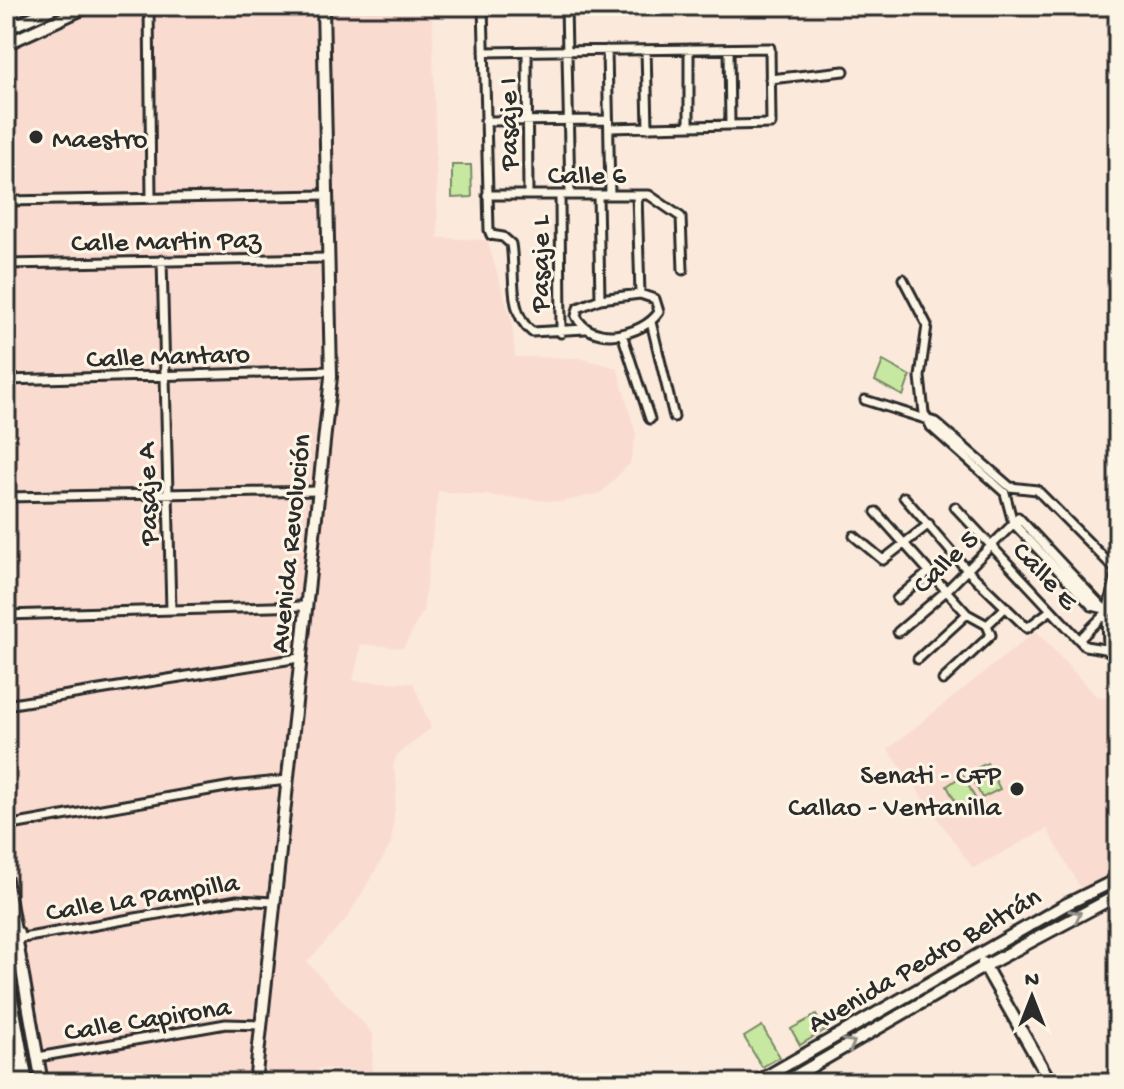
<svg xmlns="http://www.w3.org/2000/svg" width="1124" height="1089" font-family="'Gochi Hand',sans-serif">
	<rect width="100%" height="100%" fill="#fbe9db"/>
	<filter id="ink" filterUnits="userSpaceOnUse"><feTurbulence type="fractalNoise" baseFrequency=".0125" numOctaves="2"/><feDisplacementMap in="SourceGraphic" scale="16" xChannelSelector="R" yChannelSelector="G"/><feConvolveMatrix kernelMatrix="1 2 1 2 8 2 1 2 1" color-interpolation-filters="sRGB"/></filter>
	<g filter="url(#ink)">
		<path fill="#fadbd0" d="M103,6H432L438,238L487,240L512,322L515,357L579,358L617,368L636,435L630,463L601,493L561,502L438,491L423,611L403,648L361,644L353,681L413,683L431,728L397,755L393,766L397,786L391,844L347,918L307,962L373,1034L372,1072L318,1068L315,1083H37L6,911V50Z
			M1036,631L1096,696L1118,700V873L1081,889L1047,829L973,868L888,749Z"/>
		<path fill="#c7e8a1" stroke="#798a66" stroke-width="2" d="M452,165H471L472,197L452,198Z
			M883,361L910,376L903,396L875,381Z
			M987,763L1000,789L982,798L969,772Z
			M963,775L976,800L960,810L947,786Z
			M816,1015L825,1030L800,1045L791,1029Z
			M762,1026L780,1057L762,1067L744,1037Z"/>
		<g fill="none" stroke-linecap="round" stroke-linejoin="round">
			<g stroke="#2b2b2b" stroke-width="13">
				<path id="street" d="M149,6L151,198
					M483,6L489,230L491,235L503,237L511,244C516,273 507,312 532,332L585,329
					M566,6L570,195
					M588,6V9
					M729,49L730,125
					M607,50L610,195
					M646,50L648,128
					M484,52L770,48L771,124L609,128
					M527,52L528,195
					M770,79L844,71
					M485,121L608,120
					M689,126V49
					M487,195H649L681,217L683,270
					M560,195L561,333
					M598,195L600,299
					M637,195L640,294
					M6,201L326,195
					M162,260L171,610
					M6,264L328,258
					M903,279L927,325L920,377L924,413L931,427L1005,493L1013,523L1092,606L1118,612
					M640,294L655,299L659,312C642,337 590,346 576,316L578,308L600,299Z
					M651,322L674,417
					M622,334L650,419
					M6,380L331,371
					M865,400L935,422L1010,487
					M1010,487L1037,490L1117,571
					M6,497L319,491
					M904,497L967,570L1027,628L1051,610
					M955,507L1085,646L1118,651
					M876,512L967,614L987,625
					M1018,517L1105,610
					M854,536L883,560L929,524
					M897,599L929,572
					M6,615L306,606
					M987,625L1006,607
					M898,632L946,591L1019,518
					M1079,640L1107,612
					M1108,651L1107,612L1117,571
					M918,659L967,614
					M943,680L991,635L987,625
					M6,705L299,658
					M6,826L232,786L288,780
					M17,939L237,900L274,902
					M38,1057L226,1024L262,1025"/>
			</g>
			<g stroke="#2b2b2b" stroke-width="16">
				<path id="secondary" d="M6,29L58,6
					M6,44L89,6
					M6,880L42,1083
					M983,963L1051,1083
					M255,1083L331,377L323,6
					M755,1083L1065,905L1118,879
					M783,1083L985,966L1118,895"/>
			</g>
			<g stroke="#2b2b2b" stroke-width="20">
				<path id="highway" d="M6,927L16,934
					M6,978L25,1083
					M6,1060L10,1083"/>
			</g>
			<use href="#street" stroke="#fcf5e5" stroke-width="7"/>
			<use href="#secondary" stroke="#fcf5e5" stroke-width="10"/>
			<use href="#highway" stroke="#fcf5e5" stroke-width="14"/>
		</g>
		<defs><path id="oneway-chevron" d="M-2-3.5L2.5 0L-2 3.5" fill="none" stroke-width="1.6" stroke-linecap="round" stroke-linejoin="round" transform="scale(2)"/></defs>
		<g stroke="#949088">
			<use href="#oneway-chevron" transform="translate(1076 915) rotate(-29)"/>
			<use href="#oneway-chevron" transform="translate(850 1044) rotate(-30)"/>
		</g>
	</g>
	<g fill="#2b2b2b" stroke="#fcf5e5" stroke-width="3">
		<circle cx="36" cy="137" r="8"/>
		<circle cx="1017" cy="789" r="8"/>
	</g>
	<g text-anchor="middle" stroke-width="6" stroke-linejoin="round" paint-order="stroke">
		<g font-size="28" fill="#2b2b2b" stroke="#fcf5e5">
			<text transform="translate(506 124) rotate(-91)" y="10">Pasaje I</text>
			<text x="587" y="183">Calle 6</text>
			<text transform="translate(166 239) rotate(-1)" y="10">Calle Martin Paz</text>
			<text transform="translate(538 264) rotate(-90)" y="10">Pasaje L</text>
			<text transform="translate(168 354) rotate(-2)" y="10">Calle Mantaro</text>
			<text transform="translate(145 494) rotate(-92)" y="10">Pasaje A</text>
			<text transform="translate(288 543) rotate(-84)" y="10">Avenida Revolución</text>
			<text transform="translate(944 560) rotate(-44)" y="10">Calle 5</text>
			<text transform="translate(1047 574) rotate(47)" y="10">Calle E</text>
			<text transform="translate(142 895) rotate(-9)" y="10">Calle La Pampilla</text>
			<text transform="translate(923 958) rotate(-30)" y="10">Avenida Pedro Beltrán</text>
			<text transform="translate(147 1017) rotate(-9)" y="10">Calle Capirona</text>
		</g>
		<g font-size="28" fill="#2b2b2b" stroke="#fcf5e5" text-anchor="start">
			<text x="52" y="147">Maestro</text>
			<text x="1001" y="783" text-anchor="end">Senati - CFP<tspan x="1001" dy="32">Callao - Ventanilla</tspan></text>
		</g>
	</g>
	<rect width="1124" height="1089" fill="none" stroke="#fcf5e5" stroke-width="32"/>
	<rect x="16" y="16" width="1092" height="1057" fill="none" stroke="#2b2b2b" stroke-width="3" filter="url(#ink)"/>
	<g transform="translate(1032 997)" stroke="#fcf5e5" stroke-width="6" paint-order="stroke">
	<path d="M0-6L14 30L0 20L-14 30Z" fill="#2b2b2b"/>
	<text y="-12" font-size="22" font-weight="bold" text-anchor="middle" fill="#2b2b2b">N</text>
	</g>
</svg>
